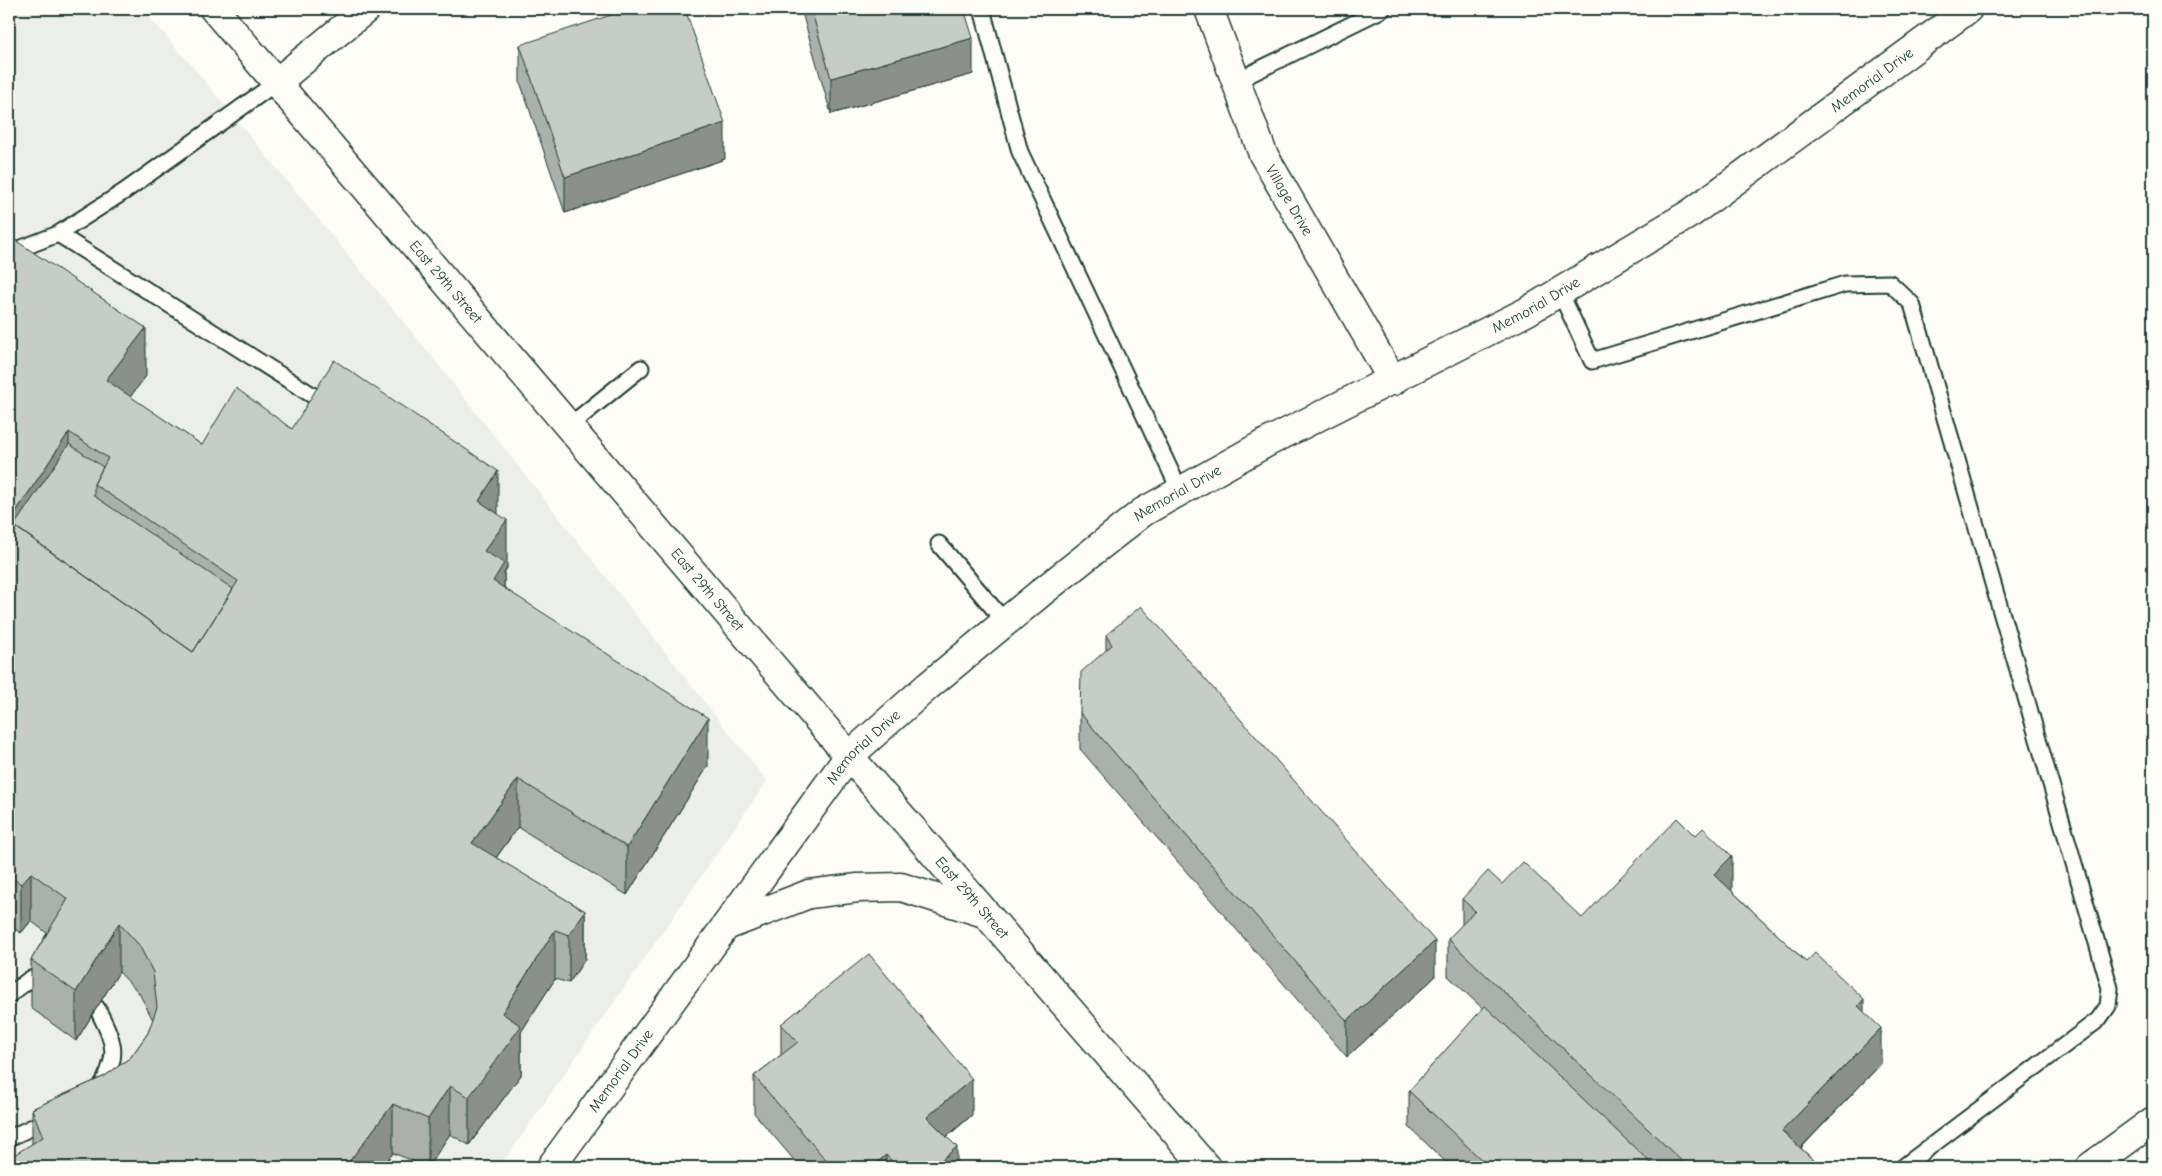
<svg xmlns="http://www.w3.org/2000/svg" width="2162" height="1176" font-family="'Comic Neue',sans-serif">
	<rect width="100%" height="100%" fill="#fdfcf7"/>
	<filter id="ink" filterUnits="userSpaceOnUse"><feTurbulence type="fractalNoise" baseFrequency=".02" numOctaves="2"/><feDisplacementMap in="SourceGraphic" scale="10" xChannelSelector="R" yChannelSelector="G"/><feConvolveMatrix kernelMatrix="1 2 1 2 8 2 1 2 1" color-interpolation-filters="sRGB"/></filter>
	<g filter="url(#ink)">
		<path fill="#eceee9" d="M9,9H142L192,66L428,352L767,781L500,1167H9Z"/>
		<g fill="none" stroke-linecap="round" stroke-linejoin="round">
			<g stroke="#1f3d34" stroke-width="19">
				<path id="service" d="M982,9L1020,152L1180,491
					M1236,81L1383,9
					M58,234L320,400
					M9,253L58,234L125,191L277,82
					M1560,292L1592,361L1845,284L1890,283L1912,304L2110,988L2108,1006L2098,1020L1903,1167
					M569,426L641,368
					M939,544L1005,622
					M9,995L30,979L50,975
					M97,1008C114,1042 121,1055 99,1090
					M9,1138L50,1119"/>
			</g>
			<g stroke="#1f3d34" stroke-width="31">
				<g id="minor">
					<path id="s1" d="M1209,9L1263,154L1393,381"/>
					<path d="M277,82L366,9"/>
					<path id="s2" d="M551,1167L849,756L928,686L1043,591L1143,512L1266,443L1526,312L1691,213L1968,9"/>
				</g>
			</g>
			<g stroke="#1f3d34" stroke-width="31">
				<path id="tertiary" d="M2090,1167L2153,1121"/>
			</g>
			<g stroke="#1f3d34" stroke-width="31">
				<g id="secondary">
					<path id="s3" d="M214,9L849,756L1206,1167"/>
					<path d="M726,926L809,894L858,888L901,887L984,913"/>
				</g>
			</g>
			<use href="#service" stroke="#fdfcf7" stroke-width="15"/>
			<use href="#minor" stroke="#fdfcf7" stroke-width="28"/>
			<use href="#tertiary" stroke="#fdfcf7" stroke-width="28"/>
			<use href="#secondary" stroke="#fdfcf7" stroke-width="28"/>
		</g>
		<path fill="#aab0ab" stroke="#1f3d34" d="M801,9H964L973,74L831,114Z
			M520,45L725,159L565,213L520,82Z
			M9,243L146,376L130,397L202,445L292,429L498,514L507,568L504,573V587L708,766L627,895L518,827L496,858L585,911V959L569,983L555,979L521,1032V1075L469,1145L450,1134L428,1167L393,1153L382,1167H9L32,1144V1109L105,1076L131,1057L148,1033L153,1020L139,993L119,972L76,1041L31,1008V960L47,933L31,921L21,933L9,925Z
			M1106,635L1435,977L1347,1057L1080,749V713L1106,651Z
			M1502,884L1582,918L1732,891L1806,962L1864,1012L1881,1064L1801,1148L1821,1167H1451L1409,1127V1091L1483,1009L1448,976V939L1462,925V899Z
			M781,1024L972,1115L947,1137L957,1167H800L754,1113V1076L781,1055Z"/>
		<path fill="#8b908b" stroke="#1f3d34" d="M973,38V74L831,114V78Z
			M725,123V159L565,213V177Z
			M146,328V376L106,429V380Z
			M69,432V481L25,546L9,522Z
			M498,471V519L479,501Z
			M507,520V568L504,573V611L484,551Z
			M708,718V766L627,895V847Z
			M518,779V827L472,891V843Z
			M1732,856V893L1714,874Z
			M31,873V921L21,933V884Z
			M585,911V959L569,983V935Z
			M119,923V972L76,1041V992Z
			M555,930V979L521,1032V1075L469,1145V1097L502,1013Z
			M1435,941V977L1347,1057V1021Z
			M1864,999V1036L1858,1006Z
			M1881,1028V1064L1782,1167V1131Z
			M972,1079V1115L927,1153V1117Z
			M450,1086V1134L428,1167V1119Z
			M393,1104V1153L382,1167H345Z
			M957,1147V1167H933Z
			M886,1155V1167H872Z"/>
		<path fill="#c6cdc7" stroke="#1f3d34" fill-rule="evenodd" d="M629,9H685L725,123L565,177L520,45Z
			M811,9H964L973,38L831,78Z
			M12,238L146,328L106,380L202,445L236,388L292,429L334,360L498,471L479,501L507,520L484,551L504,563L493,581L708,718L627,847L518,779L472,843L585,911L569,935L555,930L502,1013L521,1026L469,1097L450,1086L428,1119L393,1104L345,1167H9V1158L43,1137L32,1109L105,1076L131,1057L148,1033L157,1007L153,972L139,945L119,923L76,992L31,960L68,899L31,873L21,884L9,876V243ZM69,432L108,458L94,484L238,581L193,652L9,522Z
			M69,444L103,467L94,484V496L233,589L193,652L14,526Z
			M1141,606L1435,941L1347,1021L1080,713L1081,672L1112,645L1106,635Z
			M1677,818L1695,836L1703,828L1732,856L1714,874L1806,962L1815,953L1864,999L1858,1006L1881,1028L1782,1131L1821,1167H1688L1448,939L1475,911L1462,899L1488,871L1502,884L1523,862L1582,918Z
			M869,954L972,1079L927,1117L957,1147L933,1167H898L886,1155L872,1167H832L754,1076L798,1042L781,1024Z
			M1485,1006L1655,1167H1489L1409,1091Z"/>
	</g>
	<g text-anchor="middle" stroke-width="4" stroke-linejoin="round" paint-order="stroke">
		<g font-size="15" fill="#1f3d34" stroke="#fdfcf7">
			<text dy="5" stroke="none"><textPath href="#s2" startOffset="1739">Memorial Drive</textPath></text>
			<text dy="5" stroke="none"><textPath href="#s1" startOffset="208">Village Drive</textPath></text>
			<text dy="5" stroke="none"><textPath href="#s3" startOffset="358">East 29th Street</textPath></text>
			<text dy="5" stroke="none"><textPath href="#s2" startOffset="1334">Memorial Drive</textPath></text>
			<text dy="5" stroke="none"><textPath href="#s2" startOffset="929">Memorial Drive</textPath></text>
			<text dy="5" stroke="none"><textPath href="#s3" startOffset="762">East 29th Street</textPath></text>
			<text dy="5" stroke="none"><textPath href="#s2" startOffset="524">Memorial Drive</textPath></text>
			<text dy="5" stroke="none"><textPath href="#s3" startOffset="1168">East 29th Street</textPath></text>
			<text dy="5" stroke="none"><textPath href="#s2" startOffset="119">Memorial Drive</textPath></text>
		</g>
	</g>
	<rect width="2162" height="1176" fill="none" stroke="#fdfcf7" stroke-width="30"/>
	<rect x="15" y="15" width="2132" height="1146" fill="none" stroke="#1f3d34" stroke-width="2" filter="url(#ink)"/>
</svg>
